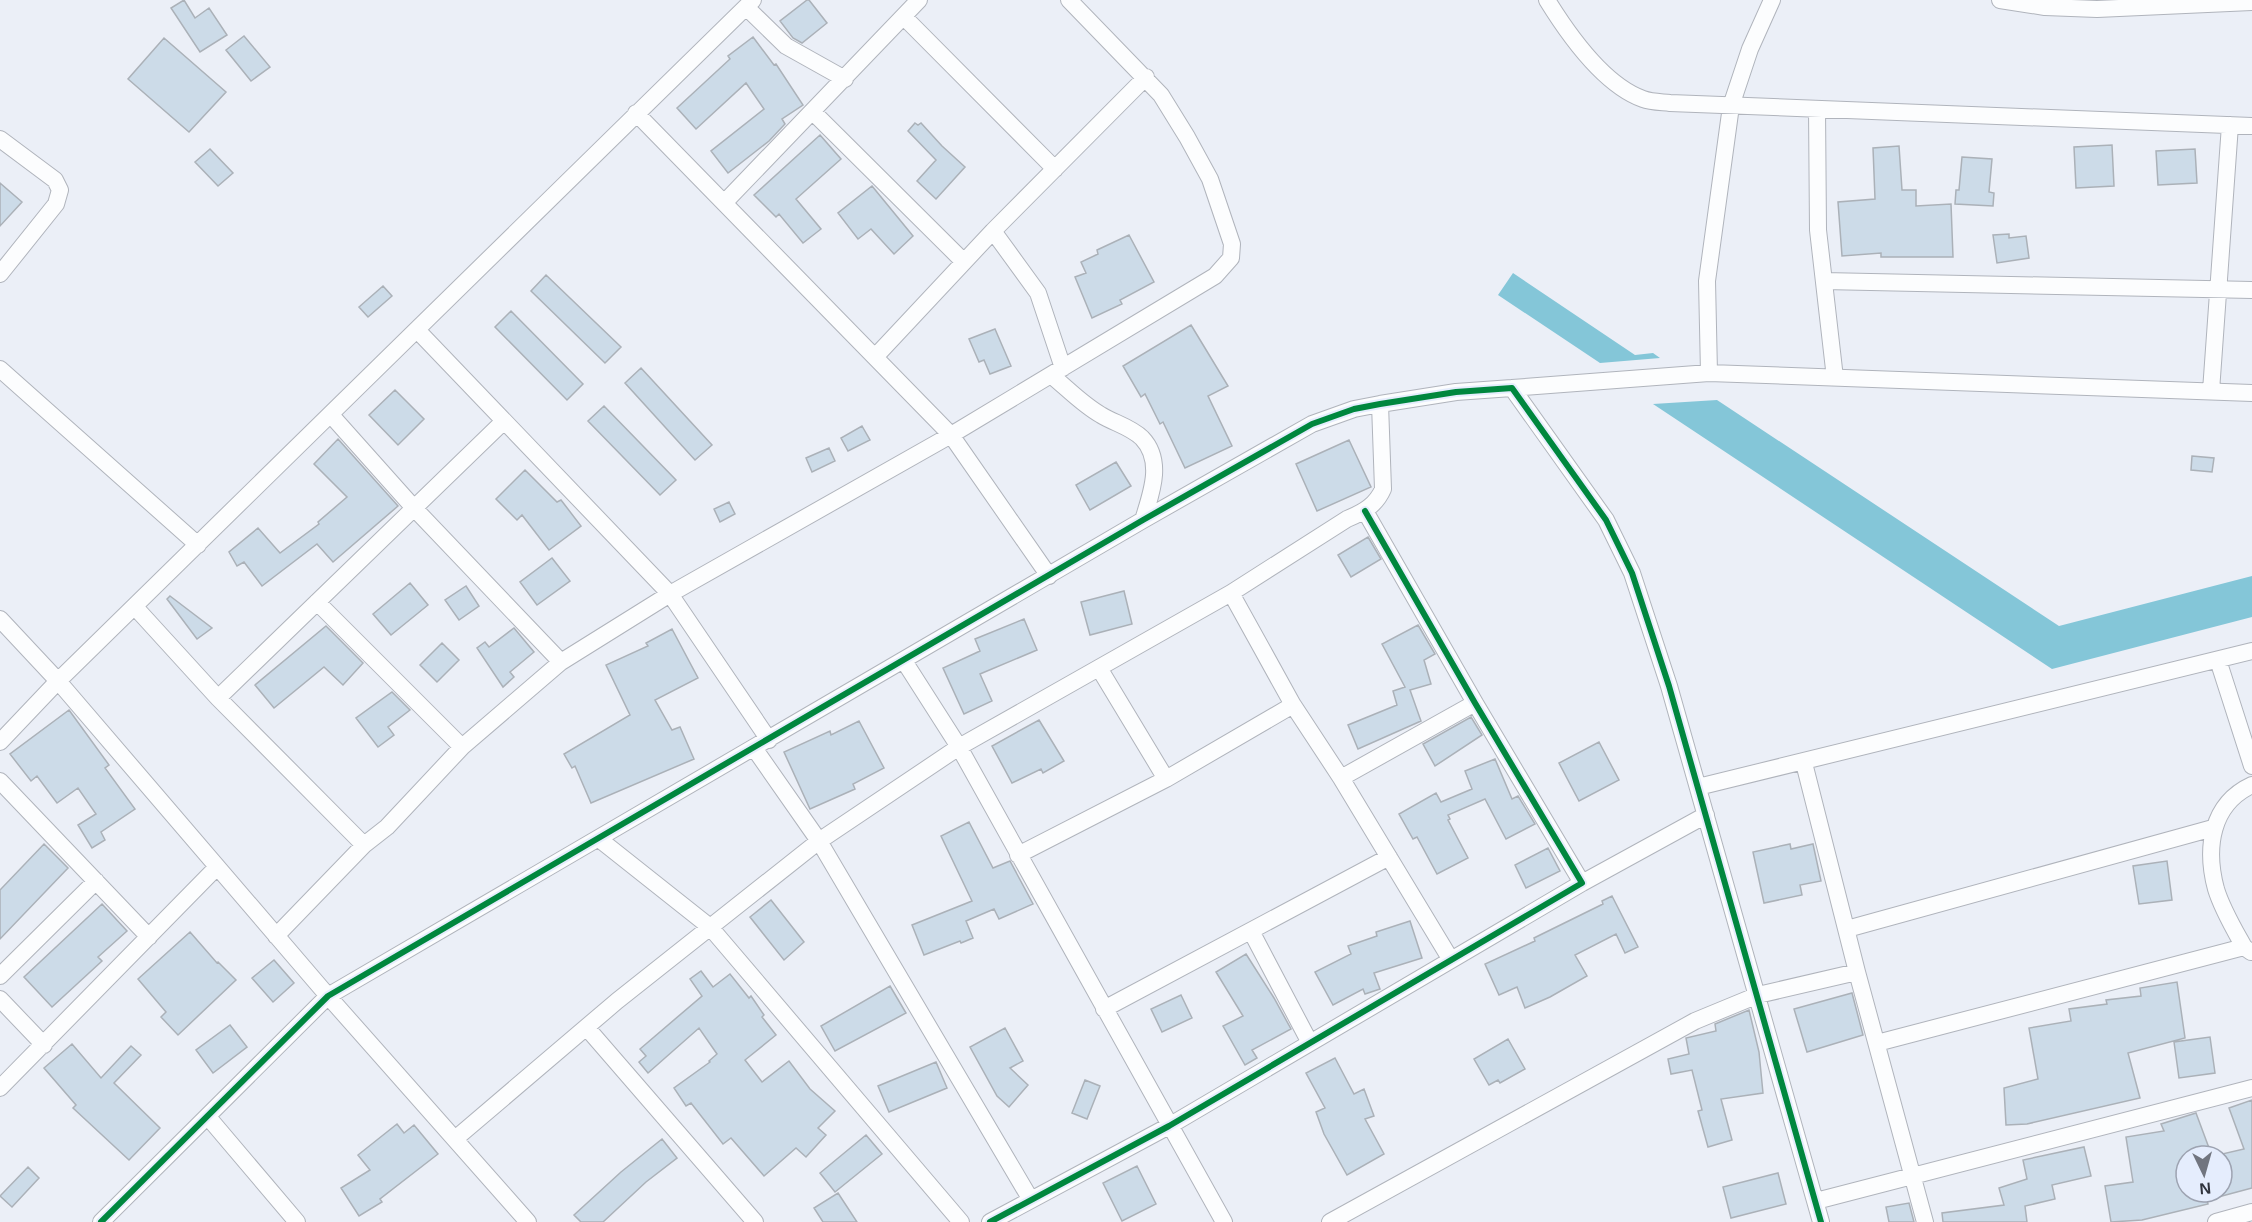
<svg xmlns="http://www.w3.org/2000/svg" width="2252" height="1222" font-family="Arial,sans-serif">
	<rect width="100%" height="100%" fill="#ebeff7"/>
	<path fill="#84c6d8" d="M1513,273L1635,355L1653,353L1660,358L1600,363L1498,295Z
		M1717,400L2059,626L2252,576V617L2052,669L1653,404Z"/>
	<path fill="#ccdbe8" stroke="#abb1b8" stroke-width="1.5" d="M184,0L195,18L209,8L227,35L200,52L171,8Z
		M807,0H809L827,23L802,43L793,38L780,21Z
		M244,36L270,67L251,81L226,50Z
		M753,37L774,65L776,64L803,105L782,119L785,124L769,141L728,173L711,151L764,109L746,83L696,129L677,108L730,59L728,56Z
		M164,38L226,92L189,132L128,79Z
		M915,123L918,125L921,123L942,146L965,167L936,199L917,181L936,160L908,131Z
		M820,135L841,159L796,199L821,229L803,243L779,214L776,217L754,195Z
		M2112,145L2114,186L2076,188L2074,147Z
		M1899,146L1902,190H1916V206L1951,204L1953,257H1881V253L1842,256L1838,202L1875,199L1873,148Z
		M210,149L233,173L218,186L195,162Z
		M2195,149L2197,183L2158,185L2156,151Z
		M1962,157L1992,159L1989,192L1994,193L1993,206L1955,204L1956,190H1959Z
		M0,183L22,202L0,226Z
		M872,186L913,236L894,254L871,229L858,239L838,213Z
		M2009,234V238L2026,236L2029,258L1997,263L1993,235Z
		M1129,235L1154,282L1120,300L1122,304L1092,318L1075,277L1086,273L1081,262L1098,254L1097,250Z
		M546,275L621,347L605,363L531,291Z
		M383,286L392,296L368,317L359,307Z
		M511,311L583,384L567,400L495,327Z
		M1191,325L1228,386L1208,396L1232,446L1185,468L1163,422L1160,424L1145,394L1141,397L1123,366Z
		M995,329L1011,366L990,374L984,360L979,362L969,339Z
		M641,368L712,445L695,460L625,383Z
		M395,390L424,419L398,445L369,415Z
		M604,406L676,480L660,495L588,421Z
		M862,426L870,440L848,451L841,438Z
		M338,439L398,506L333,562L317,544L262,586L244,562L237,566L229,552L258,528L280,553L319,524L318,522L347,497L314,464Z
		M1349,440L1371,487L1317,511L1296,464Z
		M829,448L835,461L812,472L806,458Z
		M2192,456L2214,458L2212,472L2191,470Z
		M1116,462L1131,486L1090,510L1076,485Z
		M525,470L557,502L561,500L581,526L549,550L522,515L517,520L496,499Z
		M729,502L735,514L720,522L714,509Z
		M1368,537L1381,559L1351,577L1338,555Z
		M552,558L570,581L537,605L520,582Z
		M410,583L428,605L391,635L373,614Z
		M466,586L479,606L459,620L445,600Z
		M1124,591L1132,624L1090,635L1081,602Z
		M170,596L212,628L197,639L167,599Z
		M1024,619L1037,650L980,674L992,701L964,714L943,668L980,651L975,639Z
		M1418,625L1435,654L1424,660L1431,684L1410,690L1421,721L1358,749L1348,725L1397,705L1393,691L1405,687L1382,644Z
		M326,626L363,663L343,685L324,667L274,708L255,685Z
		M514,628L534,652L510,672L514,677L503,687L477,648L485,642L489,647Z
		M672,629L698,678L655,700L672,730L680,727L694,759L591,803L575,766L572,768L564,754L630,715L606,665L648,646L646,643Z
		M442,643L459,660L437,682L420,665Z
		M392,692L410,710L388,727L394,735L378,747L356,718Z
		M69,710L109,765L105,768L135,809L101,832L105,840L92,848L78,825L96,814L78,788L57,803L37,776L31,781L10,754Z
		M1471,717L1482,735L1435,766L1423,744Z
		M1039,720L1064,761L1043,773L1041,769L1012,783L992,746Z
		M859,721L884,768L853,784L855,789L810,809L784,752L830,731L831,735Z
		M1599,742L1619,780L1579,801L1559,763Z
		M1495,759L1512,799L1518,796L1535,824L1506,839L1485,799L1448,815L1450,819L1448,820L1468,858L1437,874L1417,837L1413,839L1399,814L1436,793L1441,802L1472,789L1465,771Z
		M969,822L993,868L1010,861L1033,904L999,919L994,909L966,921L973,938L961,943L960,941L924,955L912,925L972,901L941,836Z
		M44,844L68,868L0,939V890Z
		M1790,844L1791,849L1813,844L1821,881L1800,885L1802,895L1764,903L1753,852Z
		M1548,848L1560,871L1526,888L1515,865Z
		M2167,861L2172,900L2139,904L2133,866Z
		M1612,896L1638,947L1625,953L1616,934L1575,955L1587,976L1550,997L1525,1008L1517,987L1499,995L1485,964L1535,941L1534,938L1603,904L1602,901Z
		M771,900L804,942L784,960L750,917Z
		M102,904L127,931L98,957L102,961L52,1007L24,977Z
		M1410,921L1422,958L1374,973L1380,989L1365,994L1363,989L1333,1005L1315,972L1351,954L1348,946L1377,936L1376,932Z
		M190,932L217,963L218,962L236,980L178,1035L161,1017L166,1012L138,979Z
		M1246,954L1274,998L1291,1029L1252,1050L1257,1058L1245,1065L1223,1026L1243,1016L1216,972Z
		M274,960L294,983L273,1002L252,978Z
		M701,971L713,987L730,974L749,998L751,996L764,1015L762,1017L776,1035L745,1060L762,1082L789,1061L810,1089L835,1111L818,1128L826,1135L806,1157L796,1148L764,1176L731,1138L723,1144L691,1103L686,1106L674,1088L710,1062L709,1061L717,1054L699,1028L648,1073L639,1062L646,1056L640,1049L702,996L690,979Z
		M2177,982L2185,1038L2128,1053L2140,1098L2027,1124L2006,1125L2004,1088L2038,1079L2029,1028L2071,1021L2069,1009L2107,1004L2106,1000L2141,996L2140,988Z
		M890,986L906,1013L835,1051L821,1026Z
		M1852,993L1863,1035L1807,1052L1794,1009Z
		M1181,995L1192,1018L1162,1032L1151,1009Z
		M1749,1010L1759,1052L1763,1093L1721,1099L1732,1140L1708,1147L1698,1111L1702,1110L1692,1070L1671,1074L1668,1059L1689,1054L1686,1038L1716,1031L1715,1024Z
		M230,1025L247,1047L213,1073L196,1050Z
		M1005,1028L1023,1061L1010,1068L1028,1085L1009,1107L997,1096L970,1047Z
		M2210,1037L2215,1073L2179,1078L2174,1042Z
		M1508,1039L1525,1069L1500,1083L1498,1080L1489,1085L1474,1059Z
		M72,1044L101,1078L131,1046L141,1055L114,1083L160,1128L129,1160L73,1108L76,1105L44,1068Z
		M1335,1058L1354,1094L1364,1089L1374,1116L1365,1119L1384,1154L1347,1175L1324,1134L1316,1112L1325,1108L1306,1073Z
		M936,1062L947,1088L889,1112L878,1086Z
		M1085,1080L1100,1086L1087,1119L1072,1113Z
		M2252,1100V1188L2222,1196V1154L2244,1149L2229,1108Z
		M2196,1113L2212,1156H2186V1192H2205L2208,1204L2142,1220L2111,1222L2105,1186L2133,1182L2126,1137L2164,1131L2161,1124Z
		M397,1124L404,1133L414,1125L438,1154L380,1199L382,1202L359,1216L341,1188L370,1170L358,1155Z
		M866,1135L882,1154L835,1192L820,1173Z
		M662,1139L677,1158L646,1182L603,1222H581L574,1215L621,1172Z
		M2084,1147L2091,1176L2052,1185L2055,1199L2025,1206L2027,1222H1943L1942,1213L2004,1205L1999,1188L2027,1179L2023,1160Z
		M1137,1166L1156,1204L1122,1221L1103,1183Z
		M28,1167L39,1178L12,1207L0,1196Z
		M1778,1173L1786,1204L1731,1218L1723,1187Z
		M838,1193L857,1222H823L814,1208Z
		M1909,1203L1914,1222H1889L1886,1207Z"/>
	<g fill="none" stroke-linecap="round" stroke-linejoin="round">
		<g stroke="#b0b4bc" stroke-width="18">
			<path id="minor" d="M1547,0C1568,34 1604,85 1643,99C1651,102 1661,102 1670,103L2252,126
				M2000,0L2045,7L2097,9L2252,2
				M746,7L786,46L845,79
				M904,17L1055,169
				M1817,109L1818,230L1835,378
				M813,112L964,262
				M636,113L951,435L1049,576
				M0,139L55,180L60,190L56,204L0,274
				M724,203L919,0
				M993,231L1038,293L1063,368
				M1824,281L2252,290
				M418,331L670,594L769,740
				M875,357L993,231L1146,77
				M0,369L198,545
				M1709,373L1707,281L1731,106L1750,49L1772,0
				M1051,375C1068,389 1083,405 1101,415C1114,423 1131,427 1142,438C1164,461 1151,494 1143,520
				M1512,388L1709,373L2252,393
				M2211,391L2230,125
				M331,415L414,508L561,662
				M317,602L462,747
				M135,607L218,698L364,845L387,827L462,747L561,662L670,594L951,435L1215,276L1231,258L1232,244L1210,179L1187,137L1161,95L1069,0
				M0,619L58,681L328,996L528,1222
				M2218,660L2252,766
				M904,661L959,747L1224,1222
				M1099,668L1166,779
				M218,698L504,421
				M1293,705L1341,778L1451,960
				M0,742L58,681L753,0
				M754,748L819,841L1031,1200
				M1804,763L1857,972L1925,1222
				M1341,778L1475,703
				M0,781L149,937
				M1698,787L2252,651
				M599,839L710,927L961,1222
				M1018,855L1166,779L1293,705L1231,593
				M1582,883L1706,815
				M1847,929L2213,828
				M1251,931L1310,1043
				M276,936L364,845
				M2251,952L2244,947C2234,929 2222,909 2216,889C2205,848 2211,804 2252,785
				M0,976L96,881
				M0,999L44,1045
				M1104,1009L1389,857
				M587,1028L755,1222
				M1877,1043L2244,947
				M0,1088L217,867
				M208,1117L297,1222
				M455,1139L617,1001L819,841L959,747L1231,593L1347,519C1364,512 1376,505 1383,489L1380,404
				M1816,1201L2252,1088
				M101,1222L328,996L1143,520L1312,424L1354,409L1380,404L1456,392L1512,388L1606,520L1632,573L1669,686L1821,1222
				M990,1222L1169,1126L1582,883L1475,703L1365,511
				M1330,1222L1695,1021L1758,995L1857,972
				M2216,1222L2252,1212"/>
		</g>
		<use href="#minor" stroke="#fcfdfe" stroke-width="16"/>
		<g stroke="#e5edfd" stroke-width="10">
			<path id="cycleway" d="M101,1222L328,996L1143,520L1312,424L1354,409L1380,404L1456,392L1512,388L1606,520L1632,573L1669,686L1821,1222
				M990,1222L1169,1126L1582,883L1475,703L1365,511"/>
		</g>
		<use href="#cycleway" stroke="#00873e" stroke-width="6"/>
	</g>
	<g transform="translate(2204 1174) rotate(175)"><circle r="28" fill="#e5edfd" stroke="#9da3b1" stroke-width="1.5"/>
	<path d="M0-4.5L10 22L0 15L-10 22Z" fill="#71757f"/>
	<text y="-9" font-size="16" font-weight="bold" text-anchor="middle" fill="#30343e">N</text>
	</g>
</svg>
